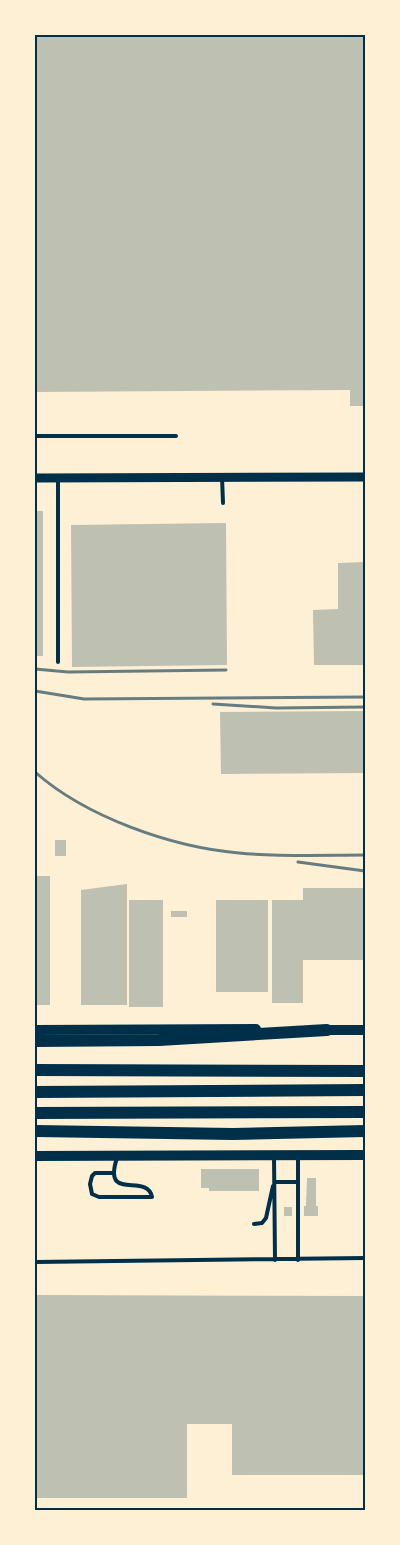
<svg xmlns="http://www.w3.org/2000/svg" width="400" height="1545" font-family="Manrope,sans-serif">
	<rect width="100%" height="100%" fill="#fdf0d5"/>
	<path fill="#bec0b2" d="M35,35H365V406H350V390L35,392Z
		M35,511H43V656H35Z
		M363,516H365V553H363Z
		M226,523L227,665L72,667L71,525Z
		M365,562V665H314L313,610L338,609V563Z
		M365,711V773L221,774L220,712Z
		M55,840H66V856H55Z
		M35,876H50V1005H35Z
		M127,884V1005H81V890Z
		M303,888H365V960H303V1003H272V900H303Z
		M129,900H163V1007H129Z
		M216,900H268V992H216Z
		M171,911H187V917H171Z
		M201,1169H259V1191H209V1188H201Z
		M307,1178H316V1206H318V1216H304V1206H306Z
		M284,1207H292V1216H284Z
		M35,1295L365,1296V1475H232V1424H187V1498H35Z"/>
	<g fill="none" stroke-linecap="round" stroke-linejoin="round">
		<path stroke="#003049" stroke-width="4" d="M35,436H176
			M222,477L223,503
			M58,478V662
			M274,1157L275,1260
			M113,1173H95L92,1176L90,1184L92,1194L99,1197H152C147,1172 102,1203 117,1158
			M275,1182H298
			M254,1224L262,1223L266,1218L273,1186
			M298,1260V1157
			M35,1262L365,1258"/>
		<path stroke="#003049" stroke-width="9" d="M35,478L365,477"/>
		<path stroke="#003049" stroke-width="10" d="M35,1030L256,1029
			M321,1030H365
			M35,1156L365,1155"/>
		<path stroke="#003049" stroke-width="12" d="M35,1041L159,1040L327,1030
			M35,1070L365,1071
			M35,1092L365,1090
			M35,1113L365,1112
			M35,1131L233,1134L365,1131"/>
		<path stroke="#657d81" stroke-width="3" d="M35,669L68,672L226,670
			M35,691L84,699L365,697
			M213,704L276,708L365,707
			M35,772C86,817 171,847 239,853C280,857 323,855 365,855
			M298,862L365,871"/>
	</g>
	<rect width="400" height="1545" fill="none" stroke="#fdf0d5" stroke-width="72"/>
	<rect x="36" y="36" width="328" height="1473" fill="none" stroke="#003049" stroke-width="2"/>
</svg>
